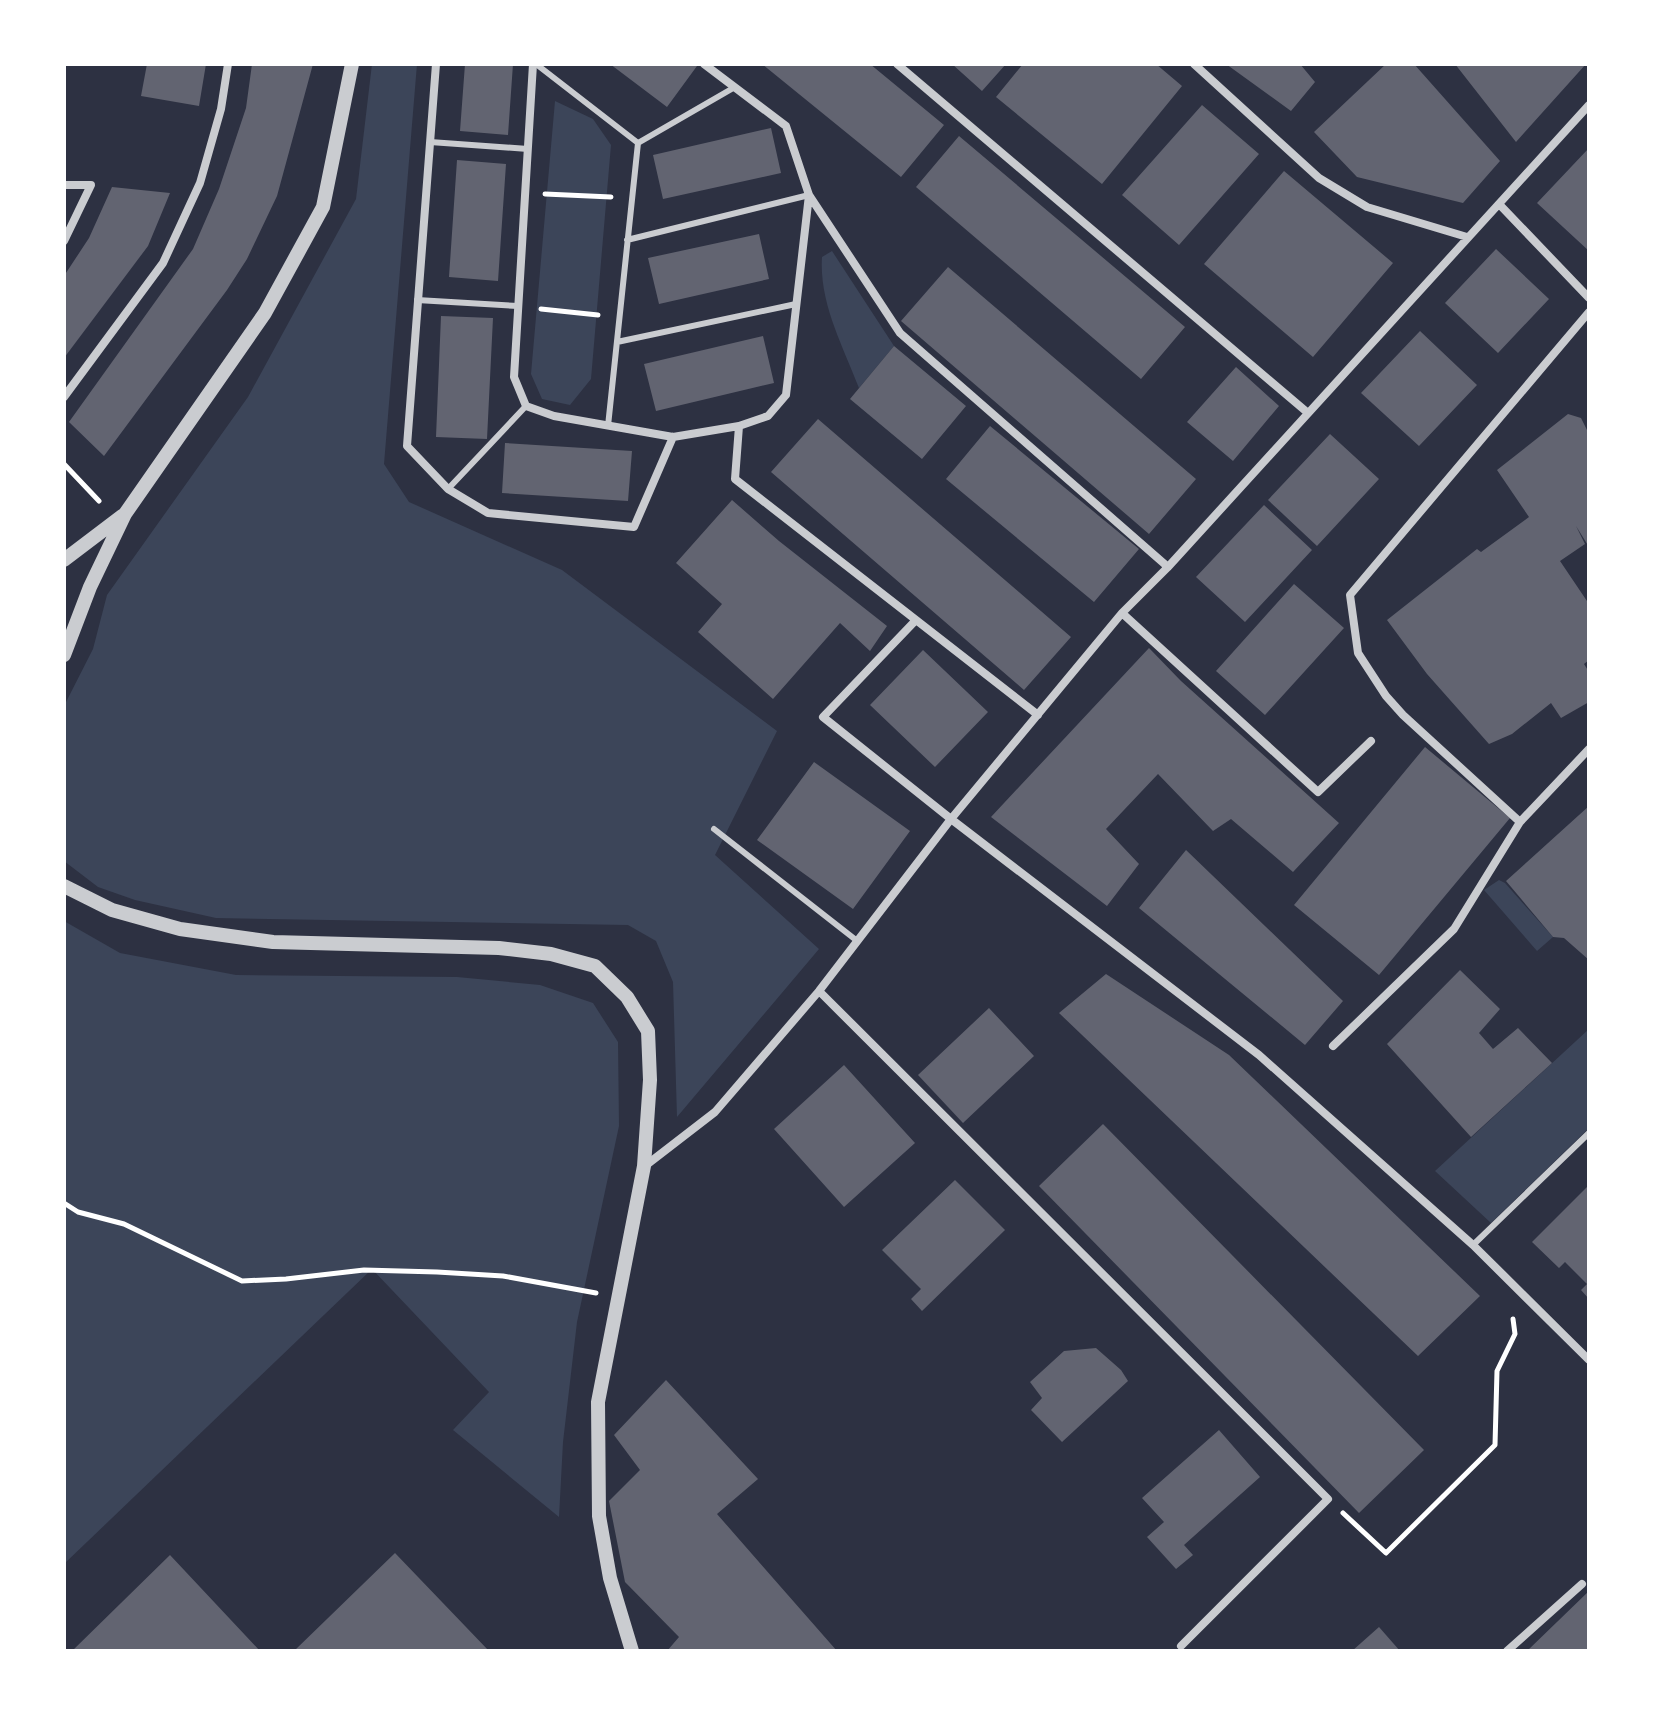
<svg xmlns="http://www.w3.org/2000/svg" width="1653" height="1715" font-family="'Roboto Serif',serif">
	<rect width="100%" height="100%" fill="#2d3142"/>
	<path fill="#3c4559" d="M372,64H417L384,464L409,502L562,570L777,731L715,855L819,949L677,1117L673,982L656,941L628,925L216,918L135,900L98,887L64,861V706L93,649L107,595L248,397L356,199Z
		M555,101L593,119L611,145L591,379L570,405L542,399L531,374Z
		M832,251L894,346L859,388C843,346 819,303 822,257Z
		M1499,880L1505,883L1553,937L1537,951L1484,890Z
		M64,921L120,953L236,975L457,977L540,985L593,1003L618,1042L619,1126L577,1322L563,1442L559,1517L453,1430L489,1392L372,1269L64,1564Z
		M1589,1029V1128L1491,1223L1435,1171Z"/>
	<path fill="#626471" d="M147,64H206L199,106L141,96Z
		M252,64H313L277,196L247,259L227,290L104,456L69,422L193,249L219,189L246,108Z
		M465,64H513L508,135L460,131Z
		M610,64H695L697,66L667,107Z
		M762,64H870L944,125L901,177Z
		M952,64H1006L982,91Z
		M1023,64H1156L1182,86L1102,184L996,97Z
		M1226,64H1300L1315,82L1291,111Z
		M1386,64H1414L1500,161L1463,203L1357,177L1314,132Z
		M1455,64H1586L1516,142Z
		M1202,105L1259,154L1179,245L1122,195Z
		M771,128L781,173L663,199L653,155Z
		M959,136L1185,327L1141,379L916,187Z
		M1589,148V251L1537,203Z
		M457,160L506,164L498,281L449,277Z
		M1284,171L1393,263L1313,357L1204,264Z
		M112,187L170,193L148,246L64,358V276L89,238Z
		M759,234L769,279L659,304L648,258Z
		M1496,249L1549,299L1498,353L1445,303Z
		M948,267L1196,479L1149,534L901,321Z
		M441,316L493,318L487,439L436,437Z
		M1420,331L1477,385L1419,446L1361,393Z
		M763,336L774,383L656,411L644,364Z
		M894,346L966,406L922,459L850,399Z
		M1236,367L1279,406L1233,461L1187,422Z
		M1568,414L1581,418L1589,434V547L1576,526L1585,544L1560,561L1589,604V660L1584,664L1589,672V702L1561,718L1551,703L1512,734L1489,744L1427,674L1387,620L1477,549L1481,552L1529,517L1497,470Z
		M818,419L1071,637L1024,690L771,472Z
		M990,426L1139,549L1094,602L946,479Z
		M1330,434L1379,479L1317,546L1268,500Z
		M505,443L632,451L628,501L502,493Z
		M732,500L779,541L887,626L870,651L840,623L773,699L698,632L722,604L676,563Z
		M1264,505L1312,550L1245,622L1196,577Z
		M1294,584L1344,628L1265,715L1216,671Z
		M1149,648L1181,681L1339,823L1293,872L1231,819L1213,831L1158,774L1106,829L1139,864L1107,906L991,817Z
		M923,650L988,712L935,767L870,705Z
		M1425,747L1510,818L1379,975L1294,905Z
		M814,762L910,831L853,909L757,840Z
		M1589,806V960L1564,938L1553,937L1506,881Z
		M1186,850L1343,1001L1305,1045L1139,908Z
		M1460,970L1500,1009L1479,1033L1493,1049L1518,1028L1552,1063L1471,1137L1387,1044Z
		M1106,974L1229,1055L1480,1296L1418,1356L1059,1013Z
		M989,1008L1034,1056L963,1123L918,1075Z
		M844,1065L915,1143L844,1207L774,1129Z
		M1103,1124L1424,1450L1359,1513L1039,1186Z
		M955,1180L1005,1230L922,1311L911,1299L921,1289L882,1250Z
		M1589,1185V1299L1581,1290L1587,1284L1565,1262L1559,1268L1532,1242Z
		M1096,1348L1121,1370L1128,1381L1062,1442L1031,1410L1042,1398L1030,1382L1064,1351Z
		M666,1380L758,1479L717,1514L837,1651H667L679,1637L625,1582L609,1501L640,1470L614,1435Z
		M1219,1430L1260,1477L1184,1545L1193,1555L1176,1569L1147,1537L1164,1522L1142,1498Z
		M395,1553L489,1651H294Z
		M170,1555L260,1651H72Z
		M1589,1591V1651H1527Z
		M1379,1627L1400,1651H1352Z"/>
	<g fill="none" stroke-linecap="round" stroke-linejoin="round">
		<path stroke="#fff" stroke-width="5" d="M545,194L611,197
			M541,309L598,315
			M64,464L99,501
			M64,1203L78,1212L124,1224L242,1281L286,1279L364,1270L437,1272L503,1276L596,1293
			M1343,1513L1386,1553L1495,1445L1497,1371L1515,1334L1513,1319"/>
		<path stroke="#caccd0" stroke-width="6" d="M536,64L638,143L608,426
			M430,142L528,149
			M638,143L735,87
			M627,240L809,195
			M417,300L518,306
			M617,342L796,304
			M448,489L526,406
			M714,829L856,940
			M1473,1245L1589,1133"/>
		<path stroke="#caccd0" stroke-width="8" d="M436,64L407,446L448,489L488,513L634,527L673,437
			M533,64L514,377L526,406L554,416L673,437L739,426L768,416L786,395L809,195
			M704,64L786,126L809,195L900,333L1168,567
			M897,64L1308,413
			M1194,64L1319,178L1367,207L1467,237
			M64,185H91L64,241
			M1499,204L1589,298
			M64,397L163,263L200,183L221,109L228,64
			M739,426L735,479L1038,715
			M1122,613L1318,792L1371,741
			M916,620L823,717L951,819L1259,1055L1473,1245L1589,1360
			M1520,822L1403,715L1386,696L1358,653L1350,595L1589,312
			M819,991L1328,1499L1181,1646
			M1333,1046L1454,929L1520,822L1589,749
			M645,1166L715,1112L819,991L951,819L1122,613L1168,567L1589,105
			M1507,1651L1582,1584"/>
		<path stroke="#caccd0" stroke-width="14" d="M64,560L122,516
			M64,655L90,587L125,514L265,313L323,207L352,64
			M64,886L112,910L180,929L273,942L499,948L551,954L595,966L627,997L648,1031L650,1080L644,1166L598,1402L599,1516L610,1578L632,1651"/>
	</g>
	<rect width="1653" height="1715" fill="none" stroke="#ffffff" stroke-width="132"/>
</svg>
